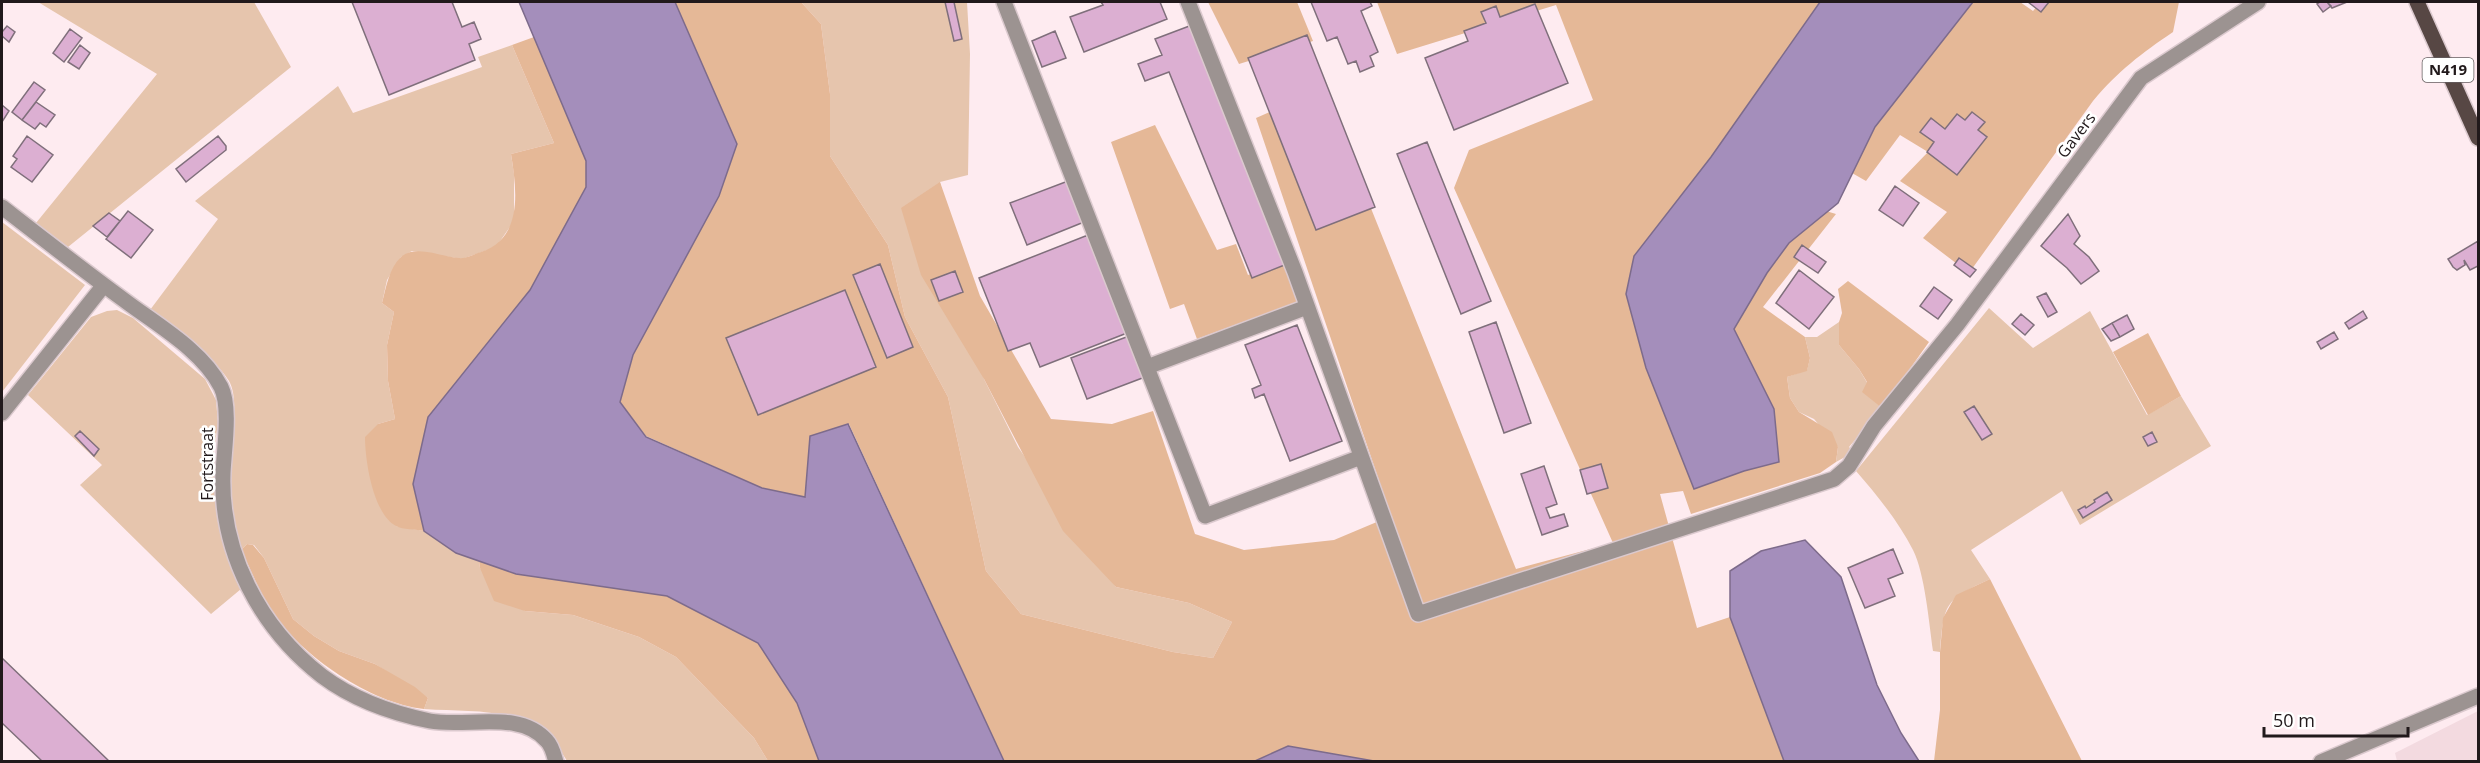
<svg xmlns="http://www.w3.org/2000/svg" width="2480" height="763" font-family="'Open Sans',sans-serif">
	<rect width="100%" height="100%" fill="#feebf0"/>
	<path fill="#f3dae0" d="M2478,711V761H2397L2395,753Z"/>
	<path fill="#e6c5ad" d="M38,2H254L291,67L68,247L36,223L157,74Z
		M801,2H967L970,54L968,175L940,182L984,379L1018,447L1116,587L1189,603L1232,622L1213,658L1173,652L1021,614L986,571L948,397L905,317L888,245L830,156V94L821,24Z
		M512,45L554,143L511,154L514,174V221L496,247L462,259L412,251L401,257L387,280L382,303L394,312L387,345L388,381L395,419L378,424L396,526L424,531L456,553L479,561L480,568L525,611L573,615L639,637L676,657L754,738L768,761H567C535,704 481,713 424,709L428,698L375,664L339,651L314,636L293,619L264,558L254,545L247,544L241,550C234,528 229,504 229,482C229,456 241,401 229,381C214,356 173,329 150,310L218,219L195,201L338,86L353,113L482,67L478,57Z
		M2,222L85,285L2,392Z
		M1989,308L2033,348L2090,311L2147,415L2181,396L2211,446L2080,525L2062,491L1971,550L1990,579C1945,600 1944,602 1940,652L1933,651C1929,623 1925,574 1913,550C1898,521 1877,495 1856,471Z
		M117,310L133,318L205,379L216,400L218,423L214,451L217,518L224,548L241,589L211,614L80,485L102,465L28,395L91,317L107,311Z
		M1839,322V345L1859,369L1882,408L1849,447L1854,452L1836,462L1838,447L1814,419L1799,412L1790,398L1787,377L1807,370L1810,358L1805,337H1817Z"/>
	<path fill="#e5b897" d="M675,2H801L821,24L830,94V156L888,245L905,317L948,397L986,571L1021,614L1173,652L1213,658L1232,622L1189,603L1116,587L1063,531L984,379L921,275L901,208L940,182L980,296L1051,419L1112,424L1153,411L1195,534L1244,550L1334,540L1391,516L1256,118L1323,89L1516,569L1613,543L1454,188L1469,150L1593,100L1556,5L1397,54L1377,2H1820L1711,157L1634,256L1744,471L1779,462L1774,409L1734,329L1767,273L1789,243L1826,211L1836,214L1763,307L1805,337L1810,358L1807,371L1787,377L1790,398L1799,412L1832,432L1838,447L1836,462L1820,473L1691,514L1683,491L1660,494L1697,628L1730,617L1784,761L1374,762L1288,746L1255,761H1004L849,424L810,437L805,497L762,488L646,436L620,402L633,355L719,196L737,144Z
		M1208,2H1297L1313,41L1239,64Z
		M1973,2H2020L2033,11L2041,2H2179L2173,32C2142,53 2118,71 2093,101L1969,273L1923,238L1947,212L1900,181L1928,152L1900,135L1866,181L1852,173L1875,127Z
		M534,37L586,161V187L530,290L428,417L413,484L424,531C416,529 403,530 396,526C373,514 365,460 365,437L378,424L395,419L388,381L387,345L394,312L382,303C386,288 389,268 401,257C415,244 442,257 459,258C466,259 474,254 481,252C523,238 517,191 511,154L554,143L512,45Z
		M1155,125L1217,250L1236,244L1248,275L1284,261L1302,300L1197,339L1184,304L1170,309L1111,142Z
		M1848,281L1929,342L1882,408L1862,392L1867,382L1859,369L1839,345V322L1842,313L1838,289Z
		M2148,333L2181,396L2148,415L2113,352Z
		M247,544L253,545L264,558L293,619L314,636L339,651L375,664L415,687L428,698L424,709C370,703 302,656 272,612C260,593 251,570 241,550Z
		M479,561L517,574L667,596L758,643L797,703L819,761H768L754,738L676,657L639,637L573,615L525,611L494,601L480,568Z
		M1990,579L2082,761H1934L1940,710V652L1943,618L1956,595Z"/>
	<path fill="#a48ebb" stroke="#7d6b8b" stroke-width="1.5" d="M519,2H675L737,144L719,196L633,355L620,402L646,437L762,488L805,497L810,436L848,424L1004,761H819L797,703L758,643L667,596L516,574L456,553L424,531L413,484L428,417L530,290L586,187V161Z
		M1820,2H1973L1875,127L1838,203L1789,243L1767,273L1734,329L1774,409L1779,462L1744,471L1694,489L1646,368L1626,294L1634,256L1711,157Z
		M1805,540L1841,577L1877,685L1901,733L1919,761H1784L1730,617V571L1761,551Z
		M1288,746L1374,761H1255Z"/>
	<path fill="#dcafd2" stroke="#7f6f7b" stroke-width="1.5" d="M352,2H452L462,27L474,22L481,39L469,44L475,60L389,95Z
		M945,2H954L962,39L954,41Z
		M1101,2H1160L1167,19L1084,52L1070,17L1103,5Z
		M1311,2H1370L1372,6L1361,11L1378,52L1370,56L1374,66L1360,72L1356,61L1348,64L1337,37L1327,41Z
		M2028,2H2049L2041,12Z
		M2320,2H2327L2331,6L2323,12L2317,4Z
		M2327,2H2347L2332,8Z
		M1535,4L1568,83L1454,130L1425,58L1468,41L1464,31L1486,23L1481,12L1496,6L1500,17Z
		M1192,25L1287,264L1252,278L1169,72L1145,81L1138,64L1162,55L1155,39Z
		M7,26L15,32L9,42L2,36V32Z
		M70,29L82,38L64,62L53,53Z
		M1055,31L1066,58L1042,67L1032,41Z
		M1307,35L1375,207L1316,230L1248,58Z
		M80,45L90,53L79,69L68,62Z
		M34,82L45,90L22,120L12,112Z
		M36,102L55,115L46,127L40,123L35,129L22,120Z
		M2,105L9,111L2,122Z
		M1972,112L1985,122L1978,130L1987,137L1957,175L1927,152L1934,142L1920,132L1931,118L1945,129L1957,114L1965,120Z
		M27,136L53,155L32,182L11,167L17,159L13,156Z
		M218,136L226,146V150L186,182L176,169Z
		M1427,142L1491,301L1461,314L1397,154Z
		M1068,181L1084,222L1027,245L1010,203Z
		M1895,186L1919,203L1903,226L1879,210Z
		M128,211L153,230L131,258L106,239Z
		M109,213L120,221L107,237L93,226Z
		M2068,214L2080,236L2074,244L2089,257L2099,271L2081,284L2067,268L2041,246Z
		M1088,235L1127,333L1040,367L1030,343L1008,351L979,278Z
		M2478,241V266L2470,270L2464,260L2465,265L2457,270L2453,267L2448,259Z
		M1802,245L1826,262L1818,273L1794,257Z
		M1959,258L1976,270L1970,277L1954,265Z
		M880,264L913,347L887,358L853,275Z
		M1799,270L1834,297L1809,329L1776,303Z
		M955,271L963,292L939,301L931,280Z
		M1934,287L1952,300L1938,319L1920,306Z
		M845,290L876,367L758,415L726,338Z
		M2046,293L2057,312L2048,317L2037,297Z
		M2363,311L2367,318L2349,329L2345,323Z
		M2021,314L2034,325L2025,335L2012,324Z
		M2127,315L2134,329L2120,337L2112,323Z
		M1496,322L1531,423L1504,433L1469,332Z
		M2112,323L2120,337L2111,341L2102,329Z
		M1297,325L1342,441L1290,461L1264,394L1255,398L1252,389L1261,385L1245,345Z
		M2334,332L2338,339L2321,349L2317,342Z
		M1129,336L1145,377L1087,399L1071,358Z
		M1974,406L1992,434L1982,440L1964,412Z
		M80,431L99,449L94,456L75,436Z
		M2152,432L2157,442L2148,446L2143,437Z
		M1601,464L1608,488L1587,494L1580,470Z
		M1544,466L1557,504L1546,508L1550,518L1564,514L1568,526L1542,535L1521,474Z
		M2107,492L2112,500L2083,518L2078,510L2085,506L2086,508L2095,502L2094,500Z
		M1893,549L1903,573L1888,579L1895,596L1865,608L1848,568Z
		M2,658L110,762H43L2,723Z"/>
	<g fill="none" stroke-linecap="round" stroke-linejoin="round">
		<g stroke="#dbc9ce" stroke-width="18">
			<path id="minor" d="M1004,2L1205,516L1361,457
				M1188,2L1295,272L1418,614L1834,479L1849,466L1874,426L1957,325L2141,78L2258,2
				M2,207C42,238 83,270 124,300C157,325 202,350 221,387C231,407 224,450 223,473C220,552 260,628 322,676C354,700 391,713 430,721C467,728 519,709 547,741C552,746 554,755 556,762
				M1147,367L1307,307
				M2,413L104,285
				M2321,762L2478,696"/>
		</g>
		<g stroke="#dbc9ce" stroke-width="18">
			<path id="major" d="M2417,2L2478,138"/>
		</g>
		<use href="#minor" stroke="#9c9391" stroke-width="15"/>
		<use href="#major" stroke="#574744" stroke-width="15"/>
	</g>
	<g text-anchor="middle" stroke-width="5" stroke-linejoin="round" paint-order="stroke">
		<rect fill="#fff" stroke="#645e5f" stroke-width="1.5" x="2422.5" y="58" width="51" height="24" rx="4.5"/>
		<g font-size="15" font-weight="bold" fill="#21191b">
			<text x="2448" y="75">N419</text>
		</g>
		<g font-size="16" fill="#21191b" stroke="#fff">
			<text transform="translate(2076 135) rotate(-53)" y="6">Gavers</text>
			<text transform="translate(207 464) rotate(-90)" y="6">Fortstraat</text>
		</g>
	</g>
	<rect width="2480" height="763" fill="none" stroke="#21191b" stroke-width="6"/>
	<path d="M2264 727v9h144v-9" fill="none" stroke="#21191b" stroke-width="3"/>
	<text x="2273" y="727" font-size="18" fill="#21191b" stroke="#ffffff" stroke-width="4.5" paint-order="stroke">50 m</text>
</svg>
